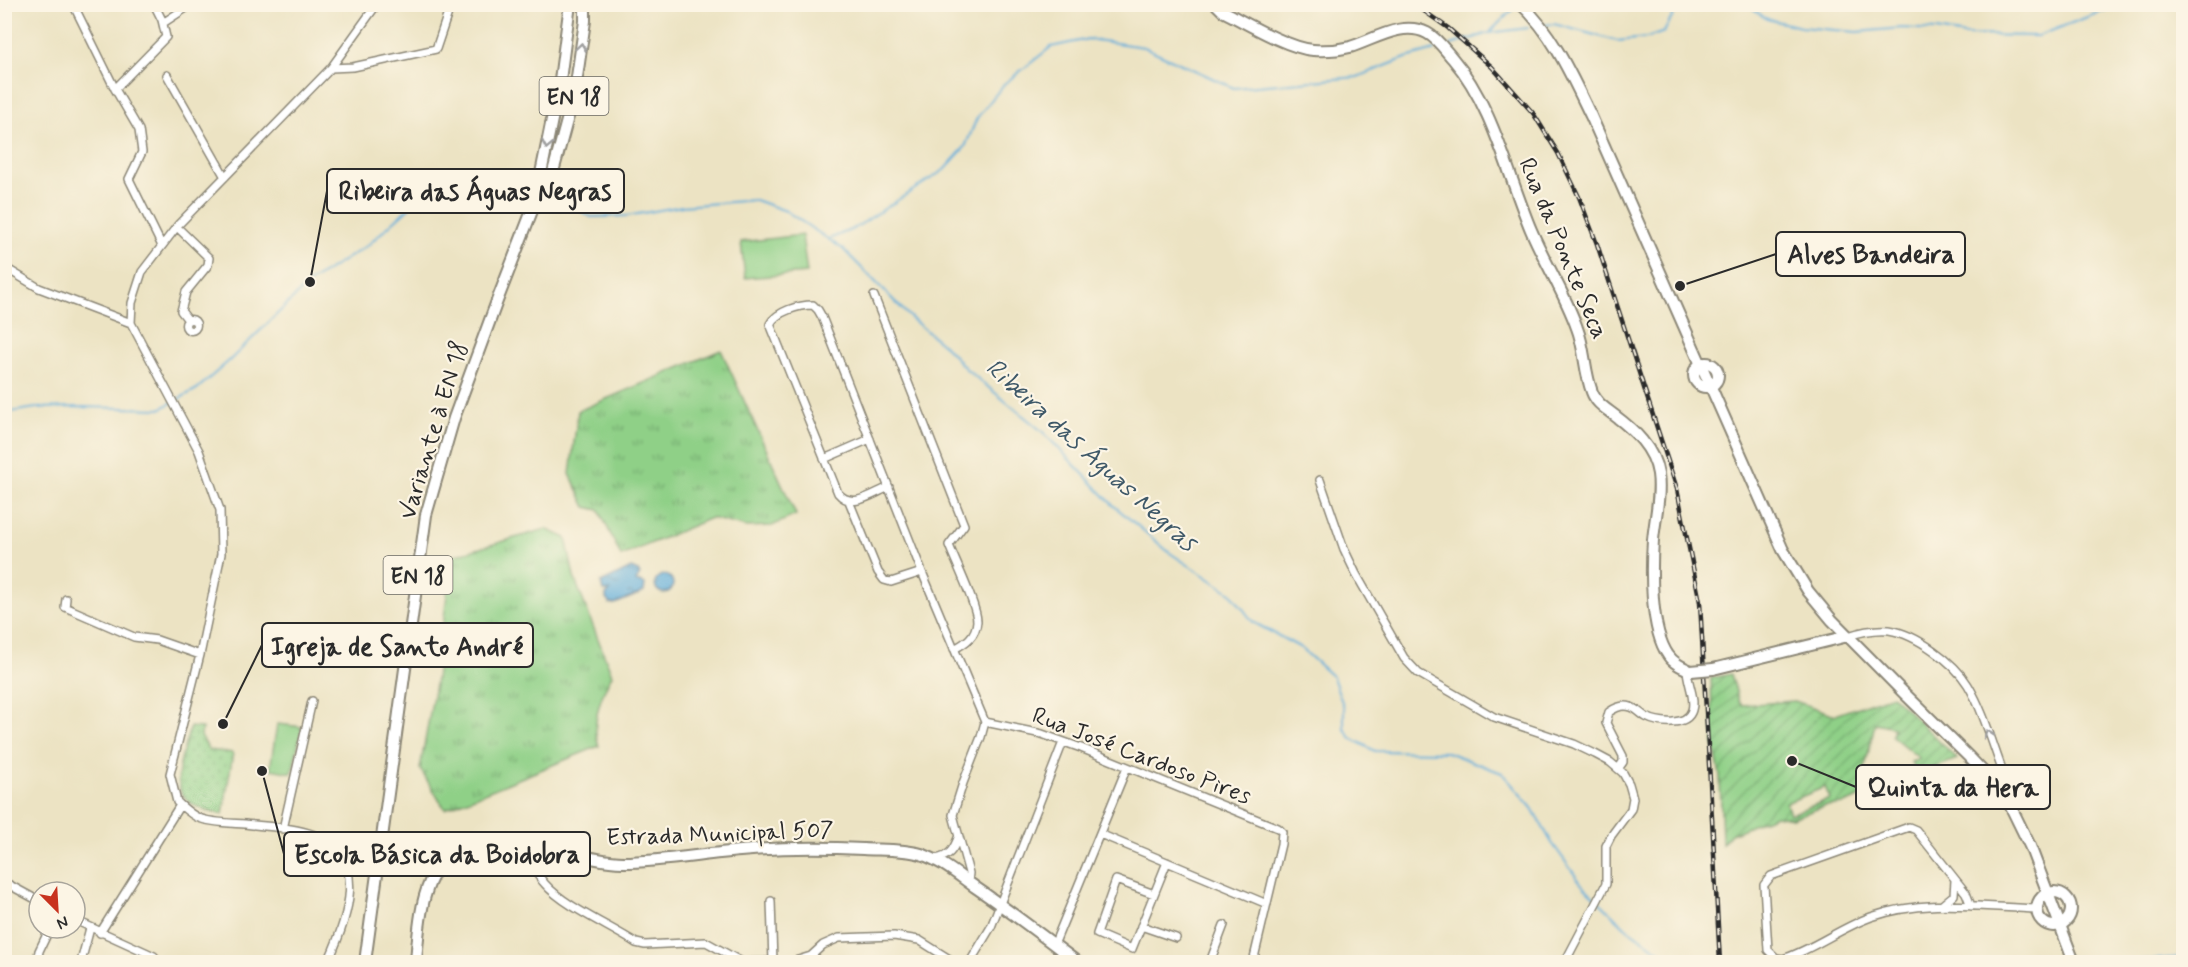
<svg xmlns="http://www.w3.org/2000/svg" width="2188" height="967" font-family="Mynerve,sans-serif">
	<defs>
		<pattern id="grass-tufts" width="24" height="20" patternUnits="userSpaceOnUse" patternTransform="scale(1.5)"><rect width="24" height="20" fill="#8fd087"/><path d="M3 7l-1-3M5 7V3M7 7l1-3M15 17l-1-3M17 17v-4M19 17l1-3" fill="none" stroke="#75a96f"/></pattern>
		<pattern id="park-dots" width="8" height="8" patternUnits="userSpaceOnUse" patternTransform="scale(1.5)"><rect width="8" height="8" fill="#8fd087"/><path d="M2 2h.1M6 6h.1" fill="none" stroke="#75a96f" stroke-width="1.8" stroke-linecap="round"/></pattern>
		<pattern id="garden-furrows" width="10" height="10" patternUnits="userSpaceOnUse" patternTransform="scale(1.5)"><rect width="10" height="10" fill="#8fd087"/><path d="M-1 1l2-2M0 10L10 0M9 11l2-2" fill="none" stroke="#75a96f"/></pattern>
		<pattern id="water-ripples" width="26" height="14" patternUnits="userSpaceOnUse" patternTransform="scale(1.5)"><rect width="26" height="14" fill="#61adda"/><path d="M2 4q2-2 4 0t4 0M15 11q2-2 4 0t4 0" fill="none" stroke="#508db1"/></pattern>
	</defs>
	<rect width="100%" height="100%" fill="#fcf5e5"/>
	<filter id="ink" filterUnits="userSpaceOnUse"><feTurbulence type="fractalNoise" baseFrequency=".0167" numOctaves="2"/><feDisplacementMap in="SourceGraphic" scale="12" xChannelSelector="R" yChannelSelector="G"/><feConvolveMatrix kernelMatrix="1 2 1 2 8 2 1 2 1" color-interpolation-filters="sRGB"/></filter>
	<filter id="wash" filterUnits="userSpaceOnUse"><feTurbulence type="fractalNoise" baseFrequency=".008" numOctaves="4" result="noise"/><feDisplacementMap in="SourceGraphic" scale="24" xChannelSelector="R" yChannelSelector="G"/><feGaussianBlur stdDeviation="1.35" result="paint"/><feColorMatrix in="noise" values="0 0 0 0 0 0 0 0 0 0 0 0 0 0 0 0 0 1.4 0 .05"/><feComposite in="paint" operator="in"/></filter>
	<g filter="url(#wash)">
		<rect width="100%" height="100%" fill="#ece3c3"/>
		<path fill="url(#grass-tufts)" stroke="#5d7e59" stroke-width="1.5" d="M721,350L796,515L772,526L746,527L711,518L621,556L599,510L586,507L570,474L578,411Z
			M546,529L566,538L574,577L612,675C601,695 590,724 599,746L445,809L420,769L436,679L452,556Z"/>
		<path fill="url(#park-dots)" stroke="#5d7e59" stroke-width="1.5" d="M190,727L202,728L201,736L209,750L233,753L223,814C162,805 177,772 190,727Z"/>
		<path fill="url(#garden-furrows)" stroke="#5d7e59" stroke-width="1.5" fill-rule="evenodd" d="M1731,674L1739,702L1742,705L1795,701L1835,715L1892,695L1957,759L1844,804L1825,806L1792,818L1775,815L1731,834L1722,844L1720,775L1714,745L1712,716L1711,678ZM1875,723L1894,727L1892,736L1920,759L1911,762L1914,767L1889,776L1864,772ZM1825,787L1830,799L1790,814L1786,803Z"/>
		<path fill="#8fd087" stroke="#5d7e59" stroke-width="1.5" d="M802,235L807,273L745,278L741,242Z
			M277,724L302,727L292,773L270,769Z"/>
		<path fill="url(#water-ripples)" stroke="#466c82" stroke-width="1.5" d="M631,568L638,571L640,574L636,581L645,584L644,592L615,604H610L606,599V595L610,591H603L601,583Z
			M655 584a9 9 0 1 1 18 0a9 9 0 1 1-18 0Z"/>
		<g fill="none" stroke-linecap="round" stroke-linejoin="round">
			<path stroke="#61adda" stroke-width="2" d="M1745,4L1767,19L1801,27L1857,32L1902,28L1936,30L1965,35L2038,36L2121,4
				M1544,25L1554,24L1617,41L1647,38L1664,32L1677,8L1684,4
				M1491,31L1512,10
				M1451,45L1489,33L1528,28
				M552,195L591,217L627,216L682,206L755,200L786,211L843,249L912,319L947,348L966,369L1043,432L1113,505L1170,553L1231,593L1253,622L1301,648L1333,677L1344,708V728L1351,738L1375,751L1447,752L1502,773L1532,808L1552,843L1583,886L1625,927L1675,962
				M829,239L855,228L944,170L965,147L977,118L1004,84L1051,47L1088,39L1144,47L1234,88L1357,77L1406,58L1435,50
				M4,413L36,408L82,407L160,409L197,389L230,360L310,282L368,245L437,182L453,171L465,167L504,172L531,183
				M1920,962H1935
				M1992,962L2032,954L2053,962
				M2128,962L2184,957"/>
		</g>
	</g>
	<g filter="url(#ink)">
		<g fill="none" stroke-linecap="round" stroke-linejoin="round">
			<g stroke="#8c8777" stroke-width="10">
				<path id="street" d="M73,4L115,89L139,130L142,152L129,179L162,246
					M163,23L192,4
					M331,68L353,67L436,49L451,4
					M167,75L225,177
					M115,89L166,37L162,20L154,4
					M177,227L209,258L208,265L186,292L181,311L188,320
					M4,267L39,288L131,323
					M874,296L964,525L949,545C955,561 977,606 977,621C976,636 966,643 954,649
					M185.5 325a5.5 5.5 0 1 1 11 0a5.5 5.5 0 1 1-11 0Z
					M824,459L870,439
					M1320,480L1344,549L1356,574L1404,658L1418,673L1494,717L1574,744L1595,754L1610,762L1623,773L1629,784L1633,798L1631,809L1611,836L1606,846V884L1565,962
					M849,501L878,572L884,580L891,582L922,572L822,317L818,310L813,305C799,305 777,311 770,324L838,493C852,510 872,494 889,487
					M922,572L985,722L981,737L963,783L953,815L969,873L968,882
					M66,599L65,607L134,637L157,640L200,655
					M1848,636C1860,632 1876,629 1889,630C1916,634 1954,662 1968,685C1984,712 1992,743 2003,772L2004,779L1998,788
					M985,722L1042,734L1081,748L1278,828L1282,832L1281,844L1253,962
					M1618,769L1623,762V756L1606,723L1609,712C1616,707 1623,704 1631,707C1637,709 1641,714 1646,717C1658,723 1687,727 1692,710C1696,698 1687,682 1687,669
					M283,829L312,701
					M1100,834L1267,904
					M522,844C528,858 535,873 545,884C564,906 610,926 636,943L645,945L706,942L742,962L795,961L811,956L823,945L839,938L894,936L919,940L954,962
					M936,859C949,856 953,851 958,838
					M4,882L39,901
					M1154,894L1116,880L1097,934L1132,949L1167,862
					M771,901L773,962
					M1942,905L1954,895L1955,880
					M1971,906L1966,893L1916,830L1909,827L1771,876L1764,885L1768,950L1776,958L1783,959C1814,949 1840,928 1871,917C1924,898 1981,907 2036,909
					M75,920L154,956L158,962
					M1141,926L1176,938
					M100,933L180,805
					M1054,945L1127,767
					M37,962L39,951L50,928
					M81,962L90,928
					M328,962C347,920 371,857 314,835C294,827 267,827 245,824C232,823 211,823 199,818C191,815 183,807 177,802L170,774L200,655L221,554L220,510L199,451L131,323L132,303L142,272L178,225L331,68L377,4
					M970,962L991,927L1063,742
					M1210,962L1224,925"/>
			</g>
			<g stroke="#8c8777" stroke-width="14">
				<path id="secondary" d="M1216,4L1223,11C1246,23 1288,48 1313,50C1326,51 1338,50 1350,47C1374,40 1402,20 1427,33C1437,38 1446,51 1453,59C1492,104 1508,175 1531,230C1545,263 1565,294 1577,328C1585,348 1584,371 1592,392C1596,403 1605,408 1614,415C1634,430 1654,448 1658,474C1661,496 1655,518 1653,540C1651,570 1650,629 1668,655C1673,663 1682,667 1691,671
					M1521,4C1554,35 1572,77 1591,116L1783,550L1808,591L1832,620L1904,693L1969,757L1996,785L2008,801L2030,846L2074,962
					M1694 375a12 12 0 1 1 24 0a12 12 0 1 1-24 0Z
					M1713,669L1848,636
					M2037 909a17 17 0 1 1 34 0a17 17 0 1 1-34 0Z
					M416,962C419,926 420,873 455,851C502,822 571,861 623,862C660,862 703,854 740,851C781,847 823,847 863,849C882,850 904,849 921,854C942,861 958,875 975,887C1010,911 1044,937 1077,962"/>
			</g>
			<g stroke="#8c8777" stroke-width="14">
				<path id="primary" d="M537,193L560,80L570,4
					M365,962L426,515L454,418L497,301L535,203L553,172L575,91L585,21V4"/>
			</g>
			<use href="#street" stroke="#fff" stroke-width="7"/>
			<use href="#secondary" stroke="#fff" stroke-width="10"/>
			<use href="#primary" stroke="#fff" stroke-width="10"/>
			<g stroke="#2b2b2b" stroke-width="4.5">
				<path id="rail" d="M1414,4L1448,28L1492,67L1533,113L1558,153L1579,197L1597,244L1677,489L1700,602L1720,962"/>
			</g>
			<use href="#rail" stroke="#fcf5e5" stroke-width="2" stroke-dasharray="7" stroke-linecap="butt"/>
			<g stroke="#8c8777" stroke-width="14" stroke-linecap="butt">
				<path id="secondary-bridge" d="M1691,671L1713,669"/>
			</g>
			<use href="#secondary-bridge" stroke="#fff" stroke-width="10"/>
		</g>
		<defs><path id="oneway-chevron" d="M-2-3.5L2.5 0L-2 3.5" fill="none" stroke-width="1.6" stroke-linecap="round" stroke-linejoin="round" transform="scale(1.5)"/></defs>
		<g stroke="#a0a0a0">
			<use href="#oneway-chevron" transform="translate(581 47) rotate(-82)"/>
			<use href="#oneway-chevron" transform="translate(547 145) rotate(101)"/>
			<use href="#oneway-chevron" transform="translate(1988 734) rotate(-109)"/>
		</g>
	</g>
	<g text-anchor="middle" stroke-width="4.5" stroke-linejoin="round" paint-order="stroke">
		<g fill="#fcf5e5" stroke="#6a6863" stroke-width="1.5">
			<rect x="539.5" y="77" width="69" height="38" rx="4.5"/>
			<rect x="383.5" y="556" width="69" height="38" rx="4.5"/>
		</g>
		<g font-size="22" font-weight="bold" fill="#2b2b2b">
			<text x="574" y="104">EN 18</text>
			<text x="418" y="583">EN 18</text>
		</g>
		<g font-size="24" fill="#2b2b2b" stroke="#fcf5e5">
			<text transform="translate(1564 248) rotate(67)" y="8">Rua da Ponte Seca</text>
			<text transform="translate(433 430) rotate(-73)" y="8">Variante à EN 18</text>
			<text transform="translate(1142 755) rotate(21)" y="8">Rua José Cardoso Pires</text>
			<text transform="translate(720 833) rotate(-2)" y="8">Estrada Municipal 507</text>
		</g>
		<g font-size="26" font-style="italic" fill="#3e5868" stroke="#fcf5e5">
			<text transform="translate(1092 454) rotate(42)" y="9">Ribeira das Águas Negras</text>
		</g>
	</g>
	<path fill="none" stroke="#2b2b2b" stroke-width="2" d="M310 282L327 191M1680 286L1776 254M223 724L262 645M1792 761L1856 787M262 771L284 854"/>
	<g fill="#2b2b2b" stroke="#fcf5e5" stroke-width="2">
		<circle cx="310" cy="282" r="6"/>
		<circle cx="1680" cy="286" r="6"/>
		<circle cx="223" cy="724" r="6"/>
		<circle cx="1792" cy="761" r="6"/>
		<circle cx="262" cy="771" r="6"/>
	</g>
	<g fill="#fcf5e5" stroke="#2b2b2b" stroke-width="2">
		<rect x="327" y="169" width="297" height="44" rx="6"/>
		<rect x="1776" y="232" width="189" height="44" rx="6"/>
		<rect x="262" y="623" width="271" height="44" rx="6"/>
		<rect x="1856" y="765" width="194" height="44" rx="6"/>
		<rect x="284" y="832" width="306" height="44" rx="6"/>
	</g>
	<g font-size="26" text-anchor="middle" font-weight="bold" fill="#2b2b2b">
		<text x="475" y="200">Ribeira das Águas Negras</text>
		<text x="1871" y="263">Alves Bandeira</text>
		<text x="397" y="655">Igreja de Santo André</text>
		<text x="1953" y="796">Quinta da Hera</text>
		<text x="437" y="863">Escola Básica da Boidobra</text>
	</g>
	<rect width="2188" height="967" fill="none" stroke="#fcf5e5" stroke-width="24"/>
	<g transform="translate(57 910) rotate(156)"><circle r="28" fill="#fcf5e5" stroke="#a8a49b" stroke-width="1.5"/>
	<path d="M0-4.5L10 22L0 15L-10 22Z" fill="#c8321e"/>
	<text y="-9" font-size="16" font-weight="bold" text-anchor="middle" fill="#2b2b2b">N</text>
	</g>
</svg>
